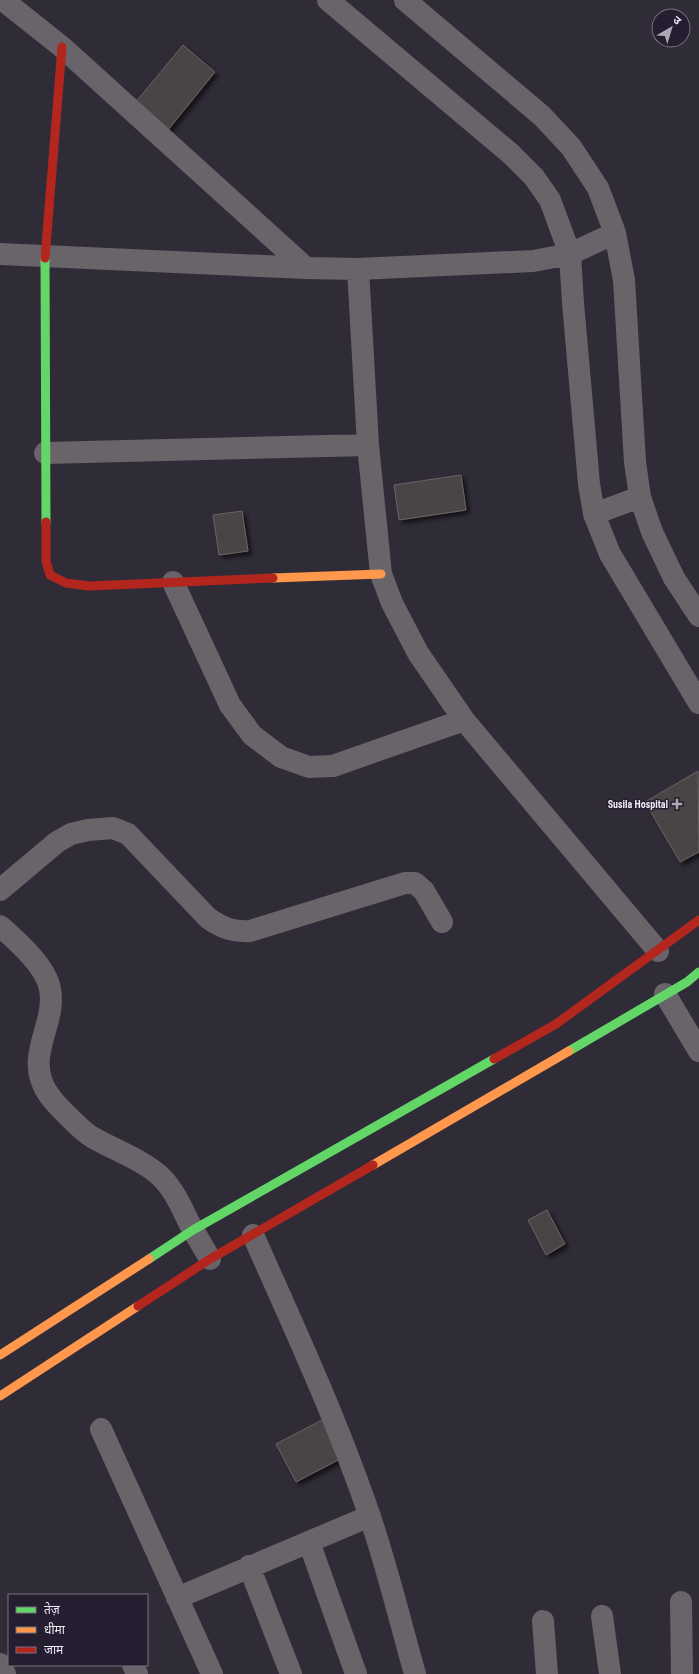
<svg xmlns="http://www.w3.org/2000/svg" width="699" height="1674" font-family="'Roboto Condensed','Noto Sans Devanagari',sans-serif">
	<defs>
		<filter id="shadow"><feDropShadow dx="3.5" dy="3.5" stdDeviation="2" flood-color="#0009"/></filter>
	</defs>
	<rect width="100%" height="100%" fill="#302c37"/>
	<path fill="#4a4446" stroke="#696365" filter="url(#shadow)" d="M183,45L215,72L168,130L135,103Z
		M461,475L466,510L399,520L394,485Z
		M242,511L248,551L219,555L213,515Z
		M698,771L699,852L680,862L645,802Z
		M547,1210L565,1244L546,1255L528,1220Z
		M324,1419L344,1457L296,1482L276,1444Z"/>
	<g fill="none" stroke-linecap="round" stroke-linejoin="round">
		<path stroke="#686469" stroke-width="22" d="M3,0L62,47L306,268
			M328,0L511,154L534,177L550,200L570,254L573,303L589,484L594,514L610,554L699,703
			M405,0L542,116L571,147L598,188L615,233L624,280L635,462L640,497L652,532L674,578L699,616
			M0,254L306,268L358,269L533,261L570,254L615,233
			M358,269L368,445L381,574L392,603L418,653L464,720L658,951
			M45,453L368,445
			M594,514L640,497
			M173,582L230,705L252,735L281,757L309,767L333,766L464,720
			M0,890L57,842L71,834L88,830L113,828L128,834L208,918C222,928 233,932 250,931L405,883H415L424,891L442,922
			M0,926C17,941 46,966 50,989C57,1026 22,1057 49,1095C55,1104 83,1132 92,1137C114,1150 141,1159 160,1176C176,1191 183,1212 193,1230C199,1240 205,1250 210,1259
			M665,994L699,1051
			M253,1235C294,1327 336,1418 369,1514C387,1566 400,1621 415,1674
			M101,1429L212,1674
			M309,1542L356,1674
			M249,1566L291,1674
			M177,1598L370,1516
			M681,1602L682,1674
			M602,1616L610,1674
			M543,1621L547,1674
			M0,1664L5,1674
			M133,1665L137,1674"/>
		<path stroke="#63d668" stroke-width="9" d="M45,258L46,522
			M569,1051L687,982L699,972
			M149,1259L193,1230L494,1059"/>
		<path stroke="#ff974d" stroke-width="9" d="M273,578L381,574
			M373,1165L569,1051
			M0,1355L149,1259
			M0,1396L138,1306"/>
		<path stroke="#b3261e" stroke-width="9" d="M45,258L62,47
			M46,522V561L50,575L66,583L89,586L273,578
			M494,1059L556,1024L699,920
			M138,1306L210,1259L373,1165"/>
	</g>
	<path fill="#aca8b4" stroke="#251e31" stroke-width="1.5" d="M675 798h4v4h4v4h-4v4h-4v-4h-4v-4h4z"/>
	<g text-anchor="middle" stroke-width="3" stroke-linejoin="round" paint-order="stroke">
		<g font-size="10" font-weight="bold" fill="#efeaf7" stroke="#251e31" text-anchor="end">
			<text x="668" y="808">Susila Hospital</text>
		</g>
	</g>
	<rect x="8" y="1594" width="140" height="72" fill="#251e31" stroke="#767080"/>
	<rect x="16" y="1607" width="20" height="6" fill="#63d668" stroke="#767080"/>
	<text x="44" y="1614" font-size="12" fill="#efeaf7">तेज़</text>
	<rect x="16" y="1627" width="20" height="6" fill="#ff974d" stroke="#767080"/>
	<text x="44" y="1634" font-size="12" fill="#efeaf7">धीमा</text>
	<rect x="16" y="1647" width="20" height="6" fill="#b3261e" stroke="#767080"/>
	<text x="44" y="1654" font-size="12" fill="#efeaf7">जाम</text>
	<g transform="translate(671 28) rotate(38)"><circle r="19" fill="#251e31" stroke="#767080"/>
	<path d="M0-3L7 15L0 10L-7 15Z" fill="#aca8b4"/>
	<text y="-6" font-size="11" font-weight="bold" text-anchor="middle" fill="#efeaf7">उ</text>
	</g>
</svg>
